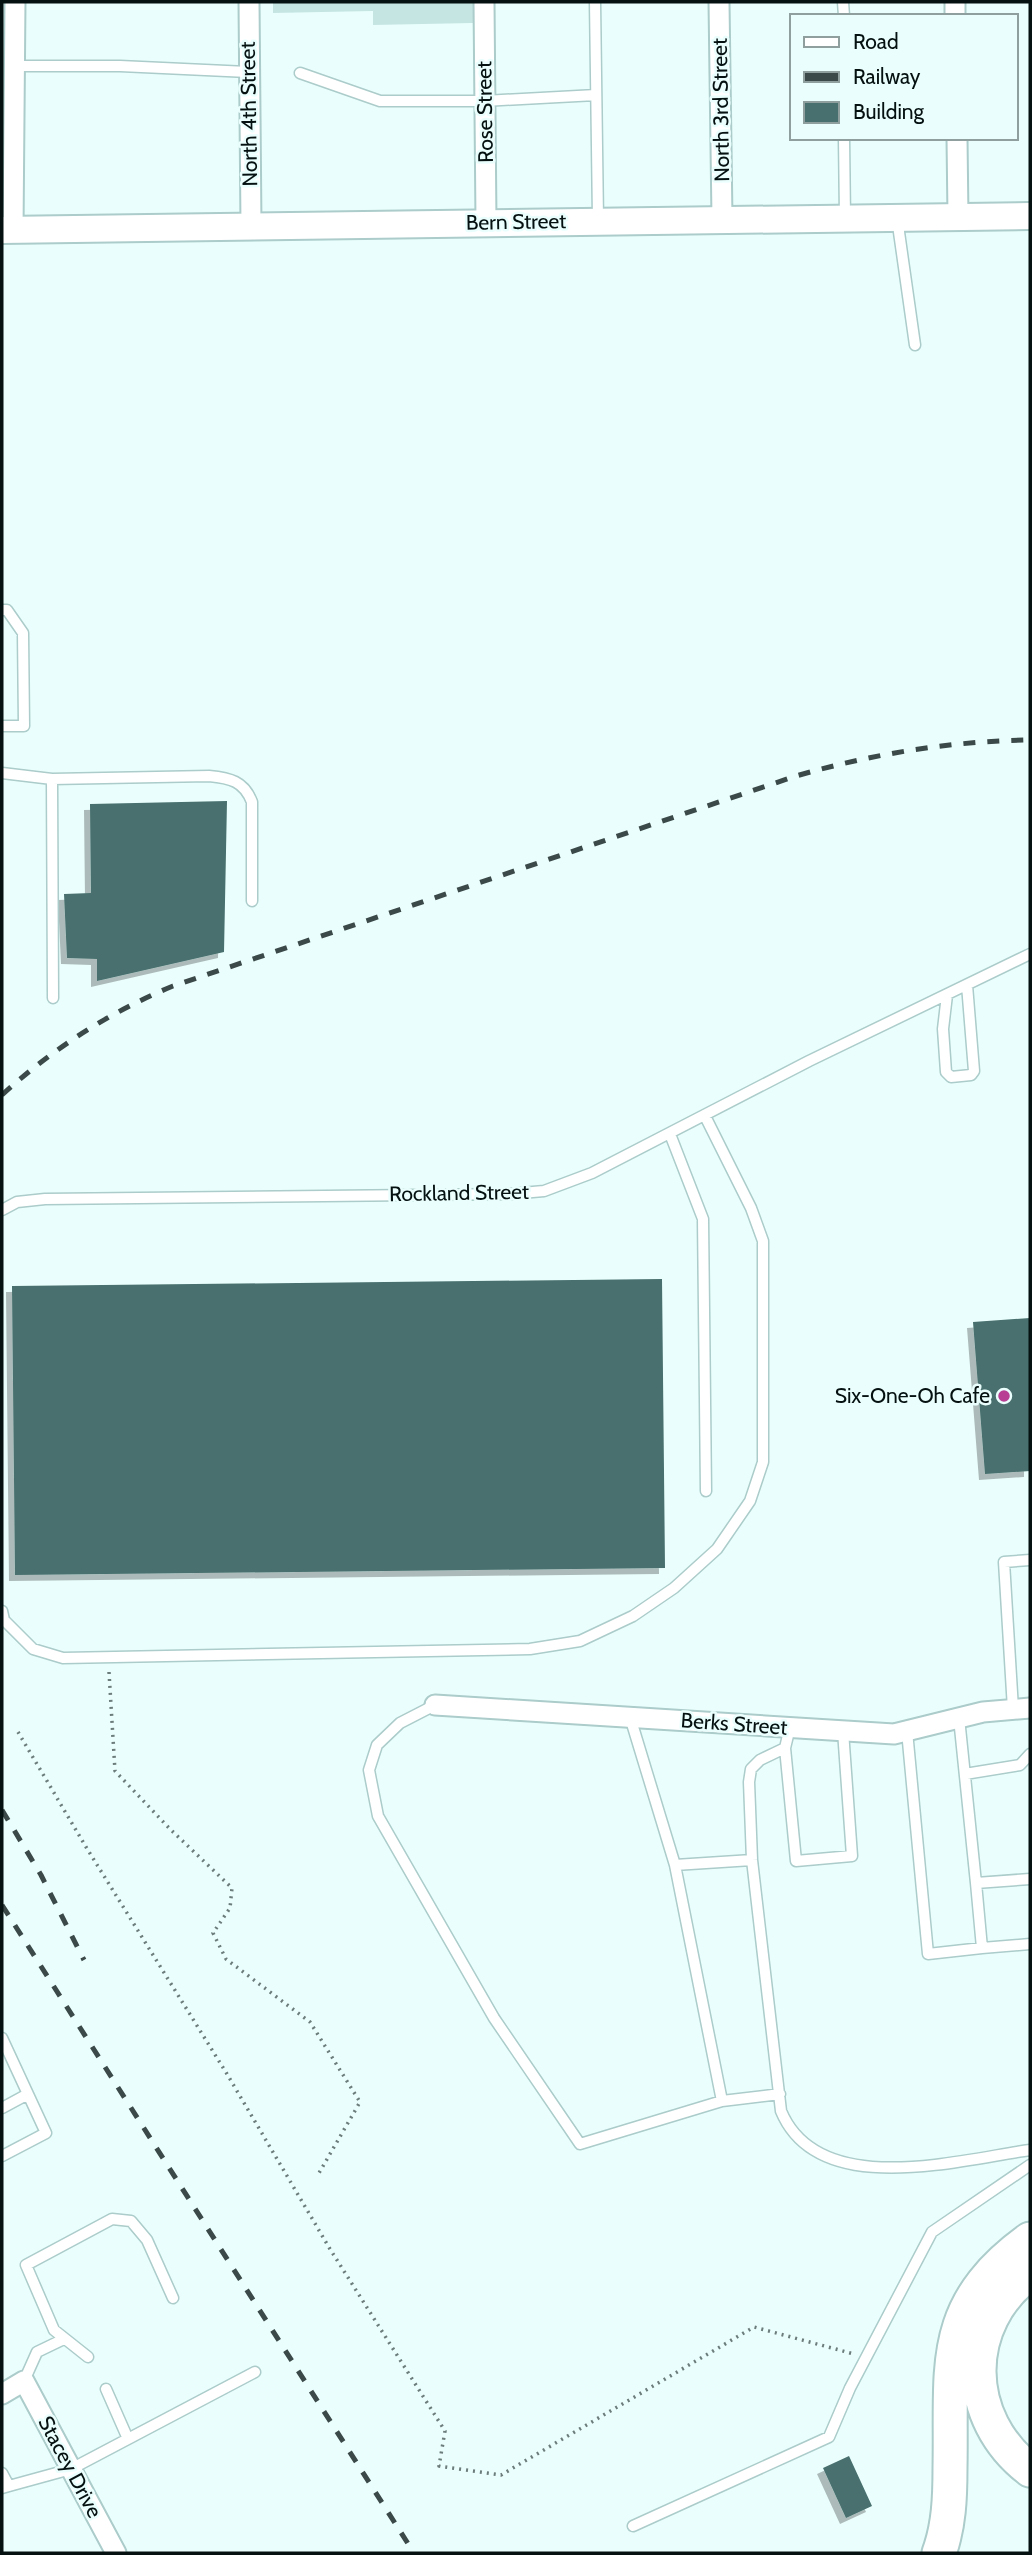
<svg xmlns="http://www.w3.org/2000/svg" width="1032" height="2555" font-family="Cabin,sans-serif">
	<defs>
		<filter id="shadow"><feDropShadow dx="-6" dy="6" stdDeviation="0" flood-color="#0004"/></filter>
	</defs>
	<rect width="100%" height="100%" fill="#eafffd"/>
	<path fill="#c5e5e3" d="M273,2H473V23L373,25V11L273,13Z"/>
	<path fill="#48706e" filter="url(#shadow)" d="M227,801L224,952L97,981V959L67,958L64,894L91,893L90,804Z
		M662,1279L665,1568L15,1575L12,1286Z
		M1030,1318V1471L985,1474L973,1322Z
		M849,2456L872,2506L846,2518L823,2468Z"/>
	<g fill="none" stroke-linecap="round" stroke-linejoin="round">
		<g stroke="#abccca" stroke-width="13">
			<path id="lane" d="M595,2L598,220
				M843,2L844,16
				M16,66H120L248,72
				M300,73L380,101H484L596,95
				M844,138L845,218
				M897,218L915,345
				M2,610H7L23,633L24,726H2
				M2,773L52,779L209,776C230,778 244,781 252,802V901
				M52,779L53,998
				M947,995L943,1029L946,1072L951,1077L971,1075L974,1071L967,985
				M670,1134L703,1219L706,1491
				M2,1210L17,1202L45,1199L510,1194L544,1191L592,1173L809,1061L1030,954
				M2,1611L4,1620L33,1649L63,1658L530,1649L580,1641L633,1616L674,1588L717,1549L750,1501L763,1462V1241L751,1208L705,1116
				M435,1705L400,1723L377,1745L369,1770L378,1816L494,2018L580,2144L722,2101L675,1865L630,1717
				M1013,1709L1004,1562L1030,1560
				M959,1718L976,1883
				M790,1727L785,1748L760,1760L751,1769L749,1782L752,1860L781,2111C818,2200 958,2160 1030,2150
				M907,1731L928,1954L982,1948
				M785,1748L796,1861L852,1856L843,1731
				M965,1774L1020,1765L1030,1754
				M675,1865L752,1860
				M1030,1879L976,1883L982,1948L1030,1944
				M2,2038L46,2133L2,2156
				M722,2101L780,2094
				M2,2108L28,2094
				M88,2357L54,2330L26,2265L112,2219L131,2221L147,2240L173,2298
				M24,2381L37,2352L64,2339
				M106,2389L128,2439
				M2,2473L9,2486L2,2488
				M9,2486L71,2469L255,2372
				M633,2526L829,2437L850,2388L932,2232L1030,2165"/>
		</g>
		<g stroke="#abccca" stroke-width="23">
			<path id="street" d="M249,2L251,226
				M484,2L486,222
				M719,2L722,219
				M955,2V16
				M957,138L958,217
				M13,230L15,2
				M435,1705L894,1734L983,1712L1030,1708
				M2,2394L24,2381L116,2553"/>
		</g>
		<g stroke="#abccca" stroke-width="30">
			<path id="secondary" d="M2,230L1030,216"/>
		</g>
		<g stroke="#abccca" stroke-width="37">
			<path id="highway" d="M1030,2273C961,2324 963,2419 1030,2470
				M939,2553C949,2526 950,2497 950,2468C952,2366 937,2306 1030,2239"/>
		</g>
		<path stroke="#6c7c7b" stroke-width="3.5" stroke-dasharray="2 5" stroke-linecap="butt" d="M109,1672L115,1771L170,1829L232,1888L230,1908L213,1933L226,1959L310,2022L360,2102L319,2173
			M18,1732L86,1847L227,2074L330,2249L445,2431L439,2466L501,2475L754,2327L854,2354"/>
		<use href="#lane" stroke="#fff" stroke-width="10"/>
		<use href="#street" stroke="#fff" stroke-width="19"/>
		<use href="#secondary" stroke="#fff" stroke-width="26"/>
		<use href="#highway" stroke="#fff" stroke-width="33"/>
		<path stroke="#3b4948" stroke-width="5" stroke-dasharray="12 12" stroke-linecap="butt" d="M2,1095C52,1049 110,1012 173,986L796,776C872,754 951,741 1030,740
			M2,1810L41,1875L84,1960
			M2,1905L414,2553"/>
	</g>
	<circle fill="#b73e92" stroke="#eafffd" stroke-width="2.5" cx="1004" cy="1396" r="7"/>
	<g text-anchor="middle" stroke-width="5" stroke-linejoin="round" paint-order="stroke">
		<g font-size="21" fill="#051010" stroke="#eafffd">
			<text transform="translate(721 110) rotate(-91)" y="7">North 3rd Street</text>
			<text transform="translate(485 112) rotate(-91)" y="7">Rose Street</text>
			<text transform="translate(249 114) rotate(-91)" y="7">North 4th Street</text>
			<text transform="translate(516 222) rotate(-1)" y="7">Bern Street</text>
			<text transform="translate(459 1193) rotate(-1)" y="7">Rockland Street</text>
			<text transform="translate(734 1724) rotate(4)" y="7">Berks Street</text>
			<text transform="translate(70 2467) rotate(62)" y="7">Stacey Drive</text>
		</g>
		<g font-size="21" fill="#051010" stroke="#eafffd" text-anchor="end">
			<text x="990" y="1403">Six-One-Oh Cafe</text>
		</g>
	</g>
	<rect width="1032" height="2555" fill="none" stroke="#051010" stroke-width="7"/>
	<rect x="790" y="14" width="228" height="126" fill="#eafffd" stroke="#8e9f9e" stroke-width="2"/>
	<rect x="804" y="37" width="35" height="10" fill="#ffffff" stroke="#8e9f9e" stroke-width="2"/>
	<text x="853" y="49" font-size="21" fill="#051010">Road</text>
	<rect x="804" y="72" width="35" height="10" fill="#3b4948" stroke="#8e9f9e" stroke-width="2"/>
	<text x="853" y="84" font-size="21" fill="#051010">Railway</text>
	<rect x="804" y="102" width="35" height="21" fill="#48706e" stroke="#8e9f9e" stroke-width="2"/>
	<text x="853" y="119" font-size="21" fill="#051010">Building</text>
</svg>
